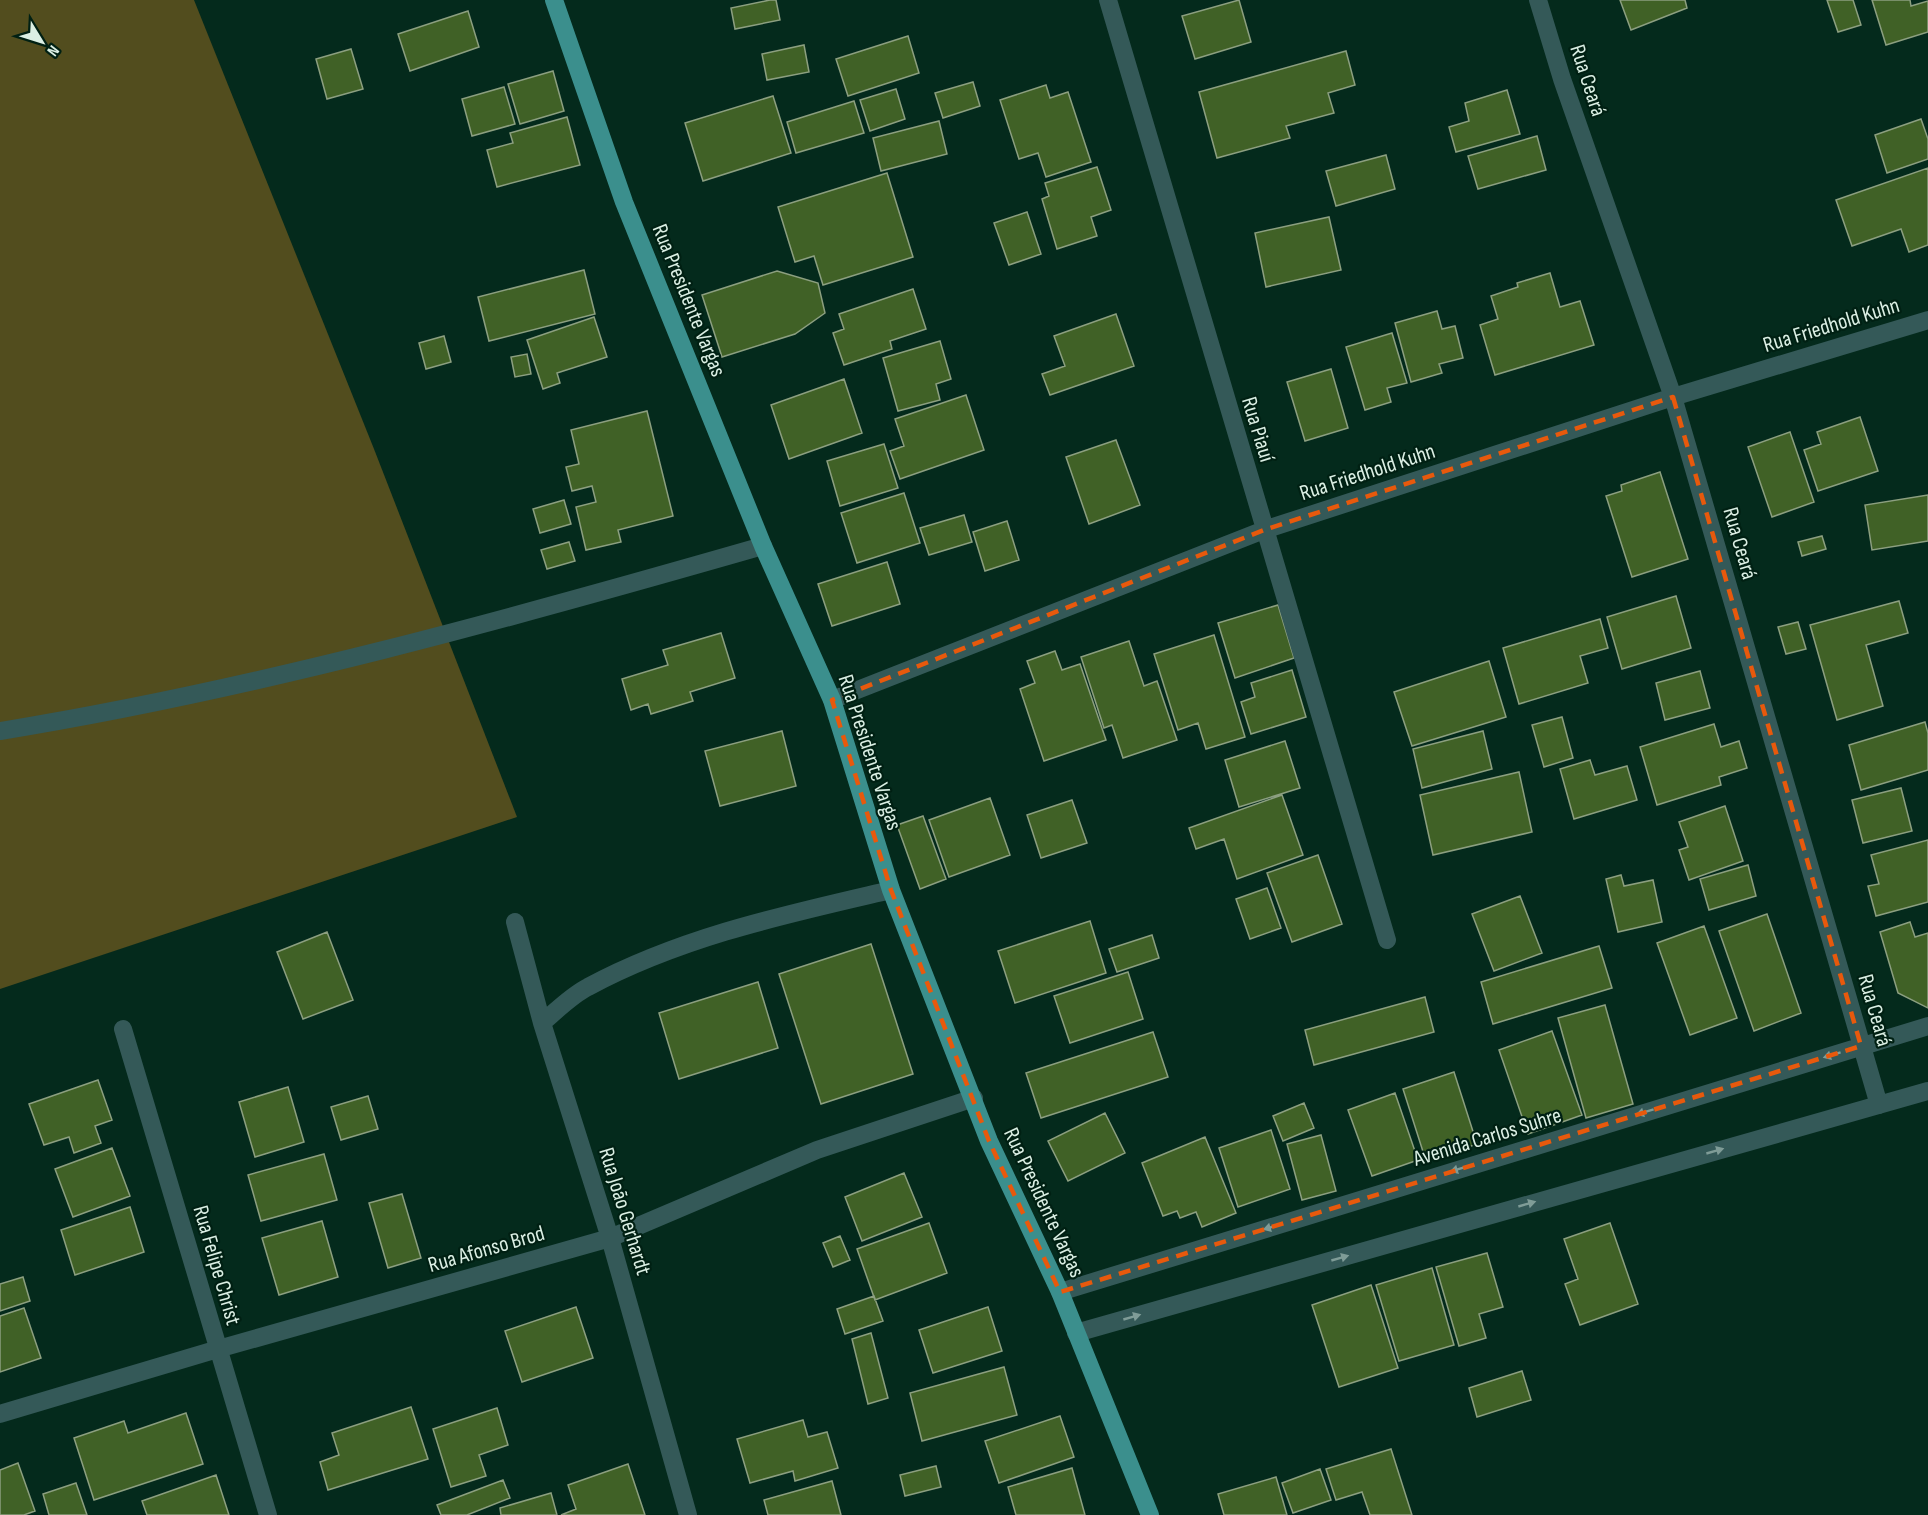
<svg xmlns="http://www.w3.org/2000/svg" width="1928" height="1515" font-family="'Sofia Sans Condensed',sans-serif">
	<rect width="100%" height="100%" fill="#042a1c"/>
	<path fill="#524d1e" d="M0,0H194L374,449L517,817L0,989Z"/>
	<path fill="#406126" stroke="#8c9f80" stroke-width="1.5" d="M770,0H776L780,20L735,29L731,8Z
		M1239,0L1251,42L1195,59L1182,16Z
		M1620,0H1685L1687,8L1631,30Z
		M1827,0H1853L1861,25L1838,32Z
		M1872,0H1910L1911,6L1928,1V32L1886,45Z
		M468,11L479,47L410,71L398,34Z
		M908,36L919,73L848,96L836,59Z
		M804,45L809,72L767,80L762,54Z
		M351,49L363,89L327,99L316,59Z
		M1346,51L1355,85L1328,93L1334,113L1286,126L1290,138L1217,158L1199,92Z
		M553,71L564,111L520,124L508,84Z
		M973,82L980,106L943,118L935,93Z
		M1046,85L1050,98L1068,92L1091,162L1046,177L1038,153L1019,159L1000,100Z
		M504,87L515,124L472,136L462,99Z
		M896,89L905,119L870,131L860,100Z
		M1507,90L1520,134L1456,152L1449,127L1469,121L1465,103Z
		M773,96L791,153L703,181L685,123Z
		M854,101L864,133L796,153L787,122Z
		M567,117L580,165L497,187L487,150L513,143L510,133Z
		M1921,119L1928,139V159L1887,173L1875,135Z
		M939,121L947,154L881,171L873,138Z
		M1537,136L1546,170L1478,189L1468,156Z
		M1386,155L1395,189L1336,206L1326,171Z
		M1097,167L1111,210L1091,217L1097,236L1057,249L1042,199L1049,196L1045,183Z
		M1928,168V245L1909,252L1901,229L1852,246L1836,200Z
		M887,173L913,257L823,285L814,256L795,262L778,207Z
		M1027,212L1041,254L1009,265L994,223Z
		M1329,217L1341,270L1266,287L1255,233Z
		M584,270L595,314L489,341L478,297Z
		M777,271L818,283L825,313L795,334L722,357L702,295Z
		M1550,273L1560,307L1580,301L1594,345L1495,375L1480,325L1498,319L1491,296L1518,287L1517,283Z
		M913,289L926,329L890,341L892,349L844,365L833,333L844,329L839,314Z
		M1437,311L1442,329L1455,326L1463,358L1439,364L1442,373L1411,382L1395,323Z
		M1116,314L1134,366L1050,395L1042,374L1065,366L1054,336Z
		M594,317L607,357L557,373L560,383L543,389L527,340Z
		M1392,333L1407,383L1387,388L1391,402L1365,410L1346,347Z
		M444,336L451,362L426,369L419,343Z
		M940,341L951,379L936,384L940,400L898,411L883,358Z
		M527,354L531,374L515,377L511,357Z
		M1331,369L1348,428L1305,441L1287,382Z
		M844,379L862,433L789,459L771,405Z
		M966,395L984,450L900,479L890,451L904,446L895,419Z
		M647,411L673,516L618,530L621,542L586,550L576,507L596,502L592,486L572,491L566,467L579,464L571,430Z
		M1860,417L1878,471L1818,491L1804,450L1821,444L1817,432Z
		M1790,432L1814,502L1772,517L1748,447Z
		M1116,440L1140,505L1089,524L1066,457Z
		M884,444L898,488L840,506L827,461Z
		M1660,472L1688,559L1632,577L1606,496L1622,491L1621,485Z
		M904,493L920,543L857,563L841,513Z
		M1928,495V541L1872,550L1865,505Z
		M564,500L571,524L540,533L533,509Z
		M964,515L972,542L929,555L920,528Z
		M1007,521L1019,560L985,571L973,532Z
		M1822,536L1826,549L1802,556L1798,542Z
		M569,542L575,561L547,569L541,550Z
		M887,562L900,604L832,626L818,584Z
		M1676,596L1691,648L1622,669L1607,617Z
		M1899,601L1908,633L1866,645L1883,706L1837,720L1810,625Z
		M1278,605L1294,658L1235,678L1218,623Z
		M1600,619L1608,648L1580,656L1588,683L1519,704L1503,648Z
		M1798,622L1806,649L1786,654L1778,627Z
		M721,633L735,678L690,692L693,701L651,714L648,704L631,710L622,679L668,665L663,650Z
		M1214,635L1245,737L1206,749L1198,723L1178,730L1154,654Z
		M1129,641L1144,686L1157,681L1177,740L1123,758L1112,725L1104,728L1081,657Z
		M1055,651L1062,670L1080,664L1106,740L1044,761L1020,689L1035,683L1027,661Z
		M1489,661L1506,717L1412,746L1394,692Z
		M1292,670L1306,717L1251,734L1241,702L1255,697L1251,683Z
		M1700,671L1710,708L1665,720L1656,683Z
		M1562,717L1573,758L1544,767L1532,725Z
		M1925,722L1928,733V770L1861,790L1849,745Z
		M1714,724L1721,747L1739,741L1747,768L1719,777L1721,785L1657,805L1640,747Z
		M782,731L796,786L720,806L705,751Z
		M1483,731L1492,769L1422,788L1413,749Z
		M1285,741L1300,788L1239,807L1225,760Z
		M1590,760L1595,775L1627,766L1637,800L1574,819L1560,769Z
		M1519,772L1532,832L1433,855L1420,795Z
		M1901,788L1912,831L1863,843L1852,800Z
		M1282,795L1303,855L1237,879L1224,839L1196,849L1189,828Z
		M990,798L1010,855L949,877L929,820Z
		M1072,800L1087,843L1041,858L1027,815Z
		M1725,806L1743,861L1689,880L1679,850L1688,847L1679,822Z
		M923,816L946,879L920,889L897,825Z
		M1928,840V902L1876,916L1868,886L1879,884L1871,855Z
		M1318,855L1342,924L1292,942L1267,873Z
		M1748,865L1756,896L1709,910L1700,879Z
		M1621,875L1624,886L1653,880L1662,922L1618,932L1606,879Z
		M1267,888L1281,928L1250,939L1236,899Z
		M1520,896L1542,953L1494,971L1472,914Z
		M1767,914L1801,1013L1754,1031L1719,931Z
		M1090,921L1106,973L1015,1003L998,951Z
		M1910,922L1915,937L1928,933V1008L1898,993L1880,932Z
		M1704,926L1737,1018L1690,1035L1657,943Z
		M327,932L353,1000L303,1019L277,952Z
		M1152,935L1159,958L1117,972L1109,949Z
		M871,944L913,1074L821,1104L779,974Z
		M1599,946L1612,988L1493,1024L1481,982Z
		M1128,972L1143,1019L1070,1043L1054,996Z
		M758,982L778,1048L679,1079L659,1013Z
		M1425,997L1434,1032L1314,1065L1305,1030Z
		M1605,1005L1633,1104L1586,1118L1558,1018Z
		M1552,1031L1582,1115L1528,1134L1499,1050Z
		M1153,1032L1168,1077L1041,1118L1026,1073Z
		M1454,1072L1477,1144L1426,1161L1403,1089Z
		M98,1080L112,1120L95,1126L101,1143L74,1153L69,1137L44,1145L29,1104Z
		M288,1087L304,1142L255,1157L239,1102Z
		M1395,1093L1418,1160L1372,1176L1348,1110Z
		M368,1096L378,1129L341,1140L331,1107Z
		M1304,1103L1314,1128L1283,1141L1273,1116Z
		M1105,1113L1125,1153L1068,1181L1048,1141Z
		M1271,1130L1290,1189L1238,1207L1219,1148Z
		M1321,1135L1336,1191L1302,1200L1287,1144Z
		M1205,1137L1236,1213L1202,1227L1196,1212L1180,1218L1177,1211L1163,1216L1142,1163Z
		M112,1148L130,1196L73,1217L55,1169Z
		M324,1154L337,1200L261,1221L248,1175Z
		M904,1173L922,1217L862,1241L845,1197Z
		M402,1194L421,1258L388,1268L369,1203Z
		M130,1207L144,1252L75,1275L61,1230Z
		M322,1221L338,1277L279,1295L262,1238Z
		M929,1223L947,1273L875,1300L857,1249Z
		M1610,1223L1638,1304L1580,1325L1565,1284L1578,1279L1564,1239Z
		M840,1236L850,1260L833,1267L823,1243Z
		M1487,1253L1503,1307L1479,1314L1486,1338L1459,1346L1436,1267Z
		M1432,1268L1454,1345L1399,1361L1376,1285Z
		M23,1277L30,1301L0,1311V1284Z
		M1371,1285L1398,1368L1339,1387L1312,1305Z
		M874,1296L883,1321L845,1334L837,1309Z
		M576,1307L593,1358L522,1382L505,1331Z
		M988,1307L1002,1351L933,1373L919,1330Z
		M24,1308L41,1358L0,1372V1316Z
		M871,1333L888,1398L868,1404L852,1339Z
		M1004,1367L1017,1415L922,1441L910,1393Z
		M1522,1371L1531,1400L1477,1417L1469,1388Z
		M411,1407L428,1459L328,1490L320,1462L339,1455L332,1433Z
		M497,1408L508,1445L479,1455L486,1476L451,1487L433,1429Z
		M186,1413L203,1464L94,1500L74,1438L124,1421L128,1433Z
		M1060,1416L1074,1457L999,1483L985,1441Z
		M803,1420L808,1437L827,1432L838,1468L795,1481L793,1471L750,1483L737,1439Z
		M1391,1449L1412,1515H1370L1362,1492L1336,1500L1326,1469Z
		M18,1463L35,1511L24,1515H0V1470Z
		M628,1464L645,1515H561L576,1509L568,1485Z
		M936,1466L941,1487L905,1496L900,1475Z
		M1072,1468L1085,1515H1016L1008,1487Z
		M1320,1469L1331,1500L1293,1513L1282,1483Z
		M216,1475L229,1515H147L142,1501Z
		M1276,1477L1287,1515H1224L1218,1494Z
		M503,1480L510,1498L467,1515H441L437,1505Z
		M832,1481L841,1515H768L764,1500Z
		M76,1483L87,1515H49L43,1494Z
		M551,1493L557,1515H501L500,1508Z"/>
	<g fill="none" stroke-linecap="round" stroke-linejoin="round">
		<path stroke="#345958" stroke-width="18" d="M1108,0L1387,940
			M1538,0L1562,79L1673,397L1879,1105
			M832,700L1264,530L1673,397L1928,320
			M0,731C258,689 512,618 763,546
			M515,922L542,1023L610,1238L688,1515
			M542,1023C556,1011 572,995 588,987C683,936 788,914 891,890
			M123,1029L268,1515
			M1060,1292L1928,1026
			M1076,1333L1928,1091
			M0,1414L218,1349L610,1238L817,1150L974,1098"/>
		<path stroke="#3b8f8d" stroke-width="18" d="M554,0L624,202L763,546L832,700L891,890L989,1141L1060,1292L1150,1515"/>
	</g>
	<defs><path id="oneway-solid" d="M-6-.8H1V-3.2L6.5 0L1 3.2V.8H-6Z" transform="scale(1.5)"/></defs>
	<g fill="#7f9c97">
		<use href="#oneway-solid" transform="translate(1832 1055) rotate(163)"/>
		<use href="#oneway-solid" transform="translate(1645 1112) rotate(163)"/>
		<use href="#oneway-solid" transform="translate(1715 1151) rotate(-16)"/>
		<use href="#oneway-solid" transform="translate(1459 1169) rotate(163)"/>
		<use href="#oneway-solid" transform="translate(1527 1204) rotate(-16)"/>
		<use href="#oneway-solid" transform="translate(1272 1227) rotate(163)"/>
		<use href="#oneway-solid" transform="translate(1340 1258) rotate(-16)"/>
		<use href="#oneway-solid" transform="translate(1132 1317) rotate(-16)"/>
	</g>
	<path fill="none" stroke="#e8590c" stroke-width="4.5" stroke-dasharray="12 8" stroke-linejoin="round" d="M1673,397L1861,1046L1060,1292L989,1141L891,890L832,700L1264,530Z"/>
	<g text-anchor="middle" stroke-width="4.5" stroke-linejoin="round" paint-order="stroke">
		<g font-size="22" fill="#dbefe4" stroke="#002013">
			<text transform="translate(1589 80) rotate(72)" y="8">Rua Ceará</text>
			<text transform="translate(690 300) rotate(68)" y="8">Rua Presidente Vargas</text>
			<text transform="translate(1831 324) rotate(-17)" y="8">Rua Friedhold Kuhn</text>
			<text transform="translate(1259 429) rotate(73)" y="8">Rua Piauí</text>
			<text transform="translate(1367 471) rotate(-18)" y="8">Rua Friedhold Kuhn</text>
			<text transform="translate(1741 543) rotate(74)" y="8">Rua Ceará</text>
			<text transform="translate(871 752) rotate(72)" y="8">Rua Presidente Vargas</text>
			<text transform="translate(1876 1010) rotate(74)" y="8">Rua Ceará</text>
			<text transform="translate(1487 1136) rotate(-17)" y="8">Avenida Carlos Suhre</text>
			<text transform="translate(1045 1202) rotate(65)" y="8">Rua Presidente Vargas</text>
			<text transform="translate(626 1211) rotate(73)" y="8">Rua João Gerhardt</text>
			<text transform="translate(486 1248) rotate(-16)" y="8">Rua Afonso Brod</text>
			<text transform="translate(218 1265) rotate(74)" y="8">Rua Felipe Christ</text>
		</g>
	</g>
	<g transform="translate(42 42) rotate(128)" stroke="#002013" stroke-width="4.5" paint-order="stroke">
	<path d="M0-4.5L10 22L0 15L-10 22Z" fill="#dbefe4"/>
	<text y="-9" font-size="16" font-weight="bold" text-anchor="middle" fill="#dbefe4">N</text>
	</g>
</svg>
